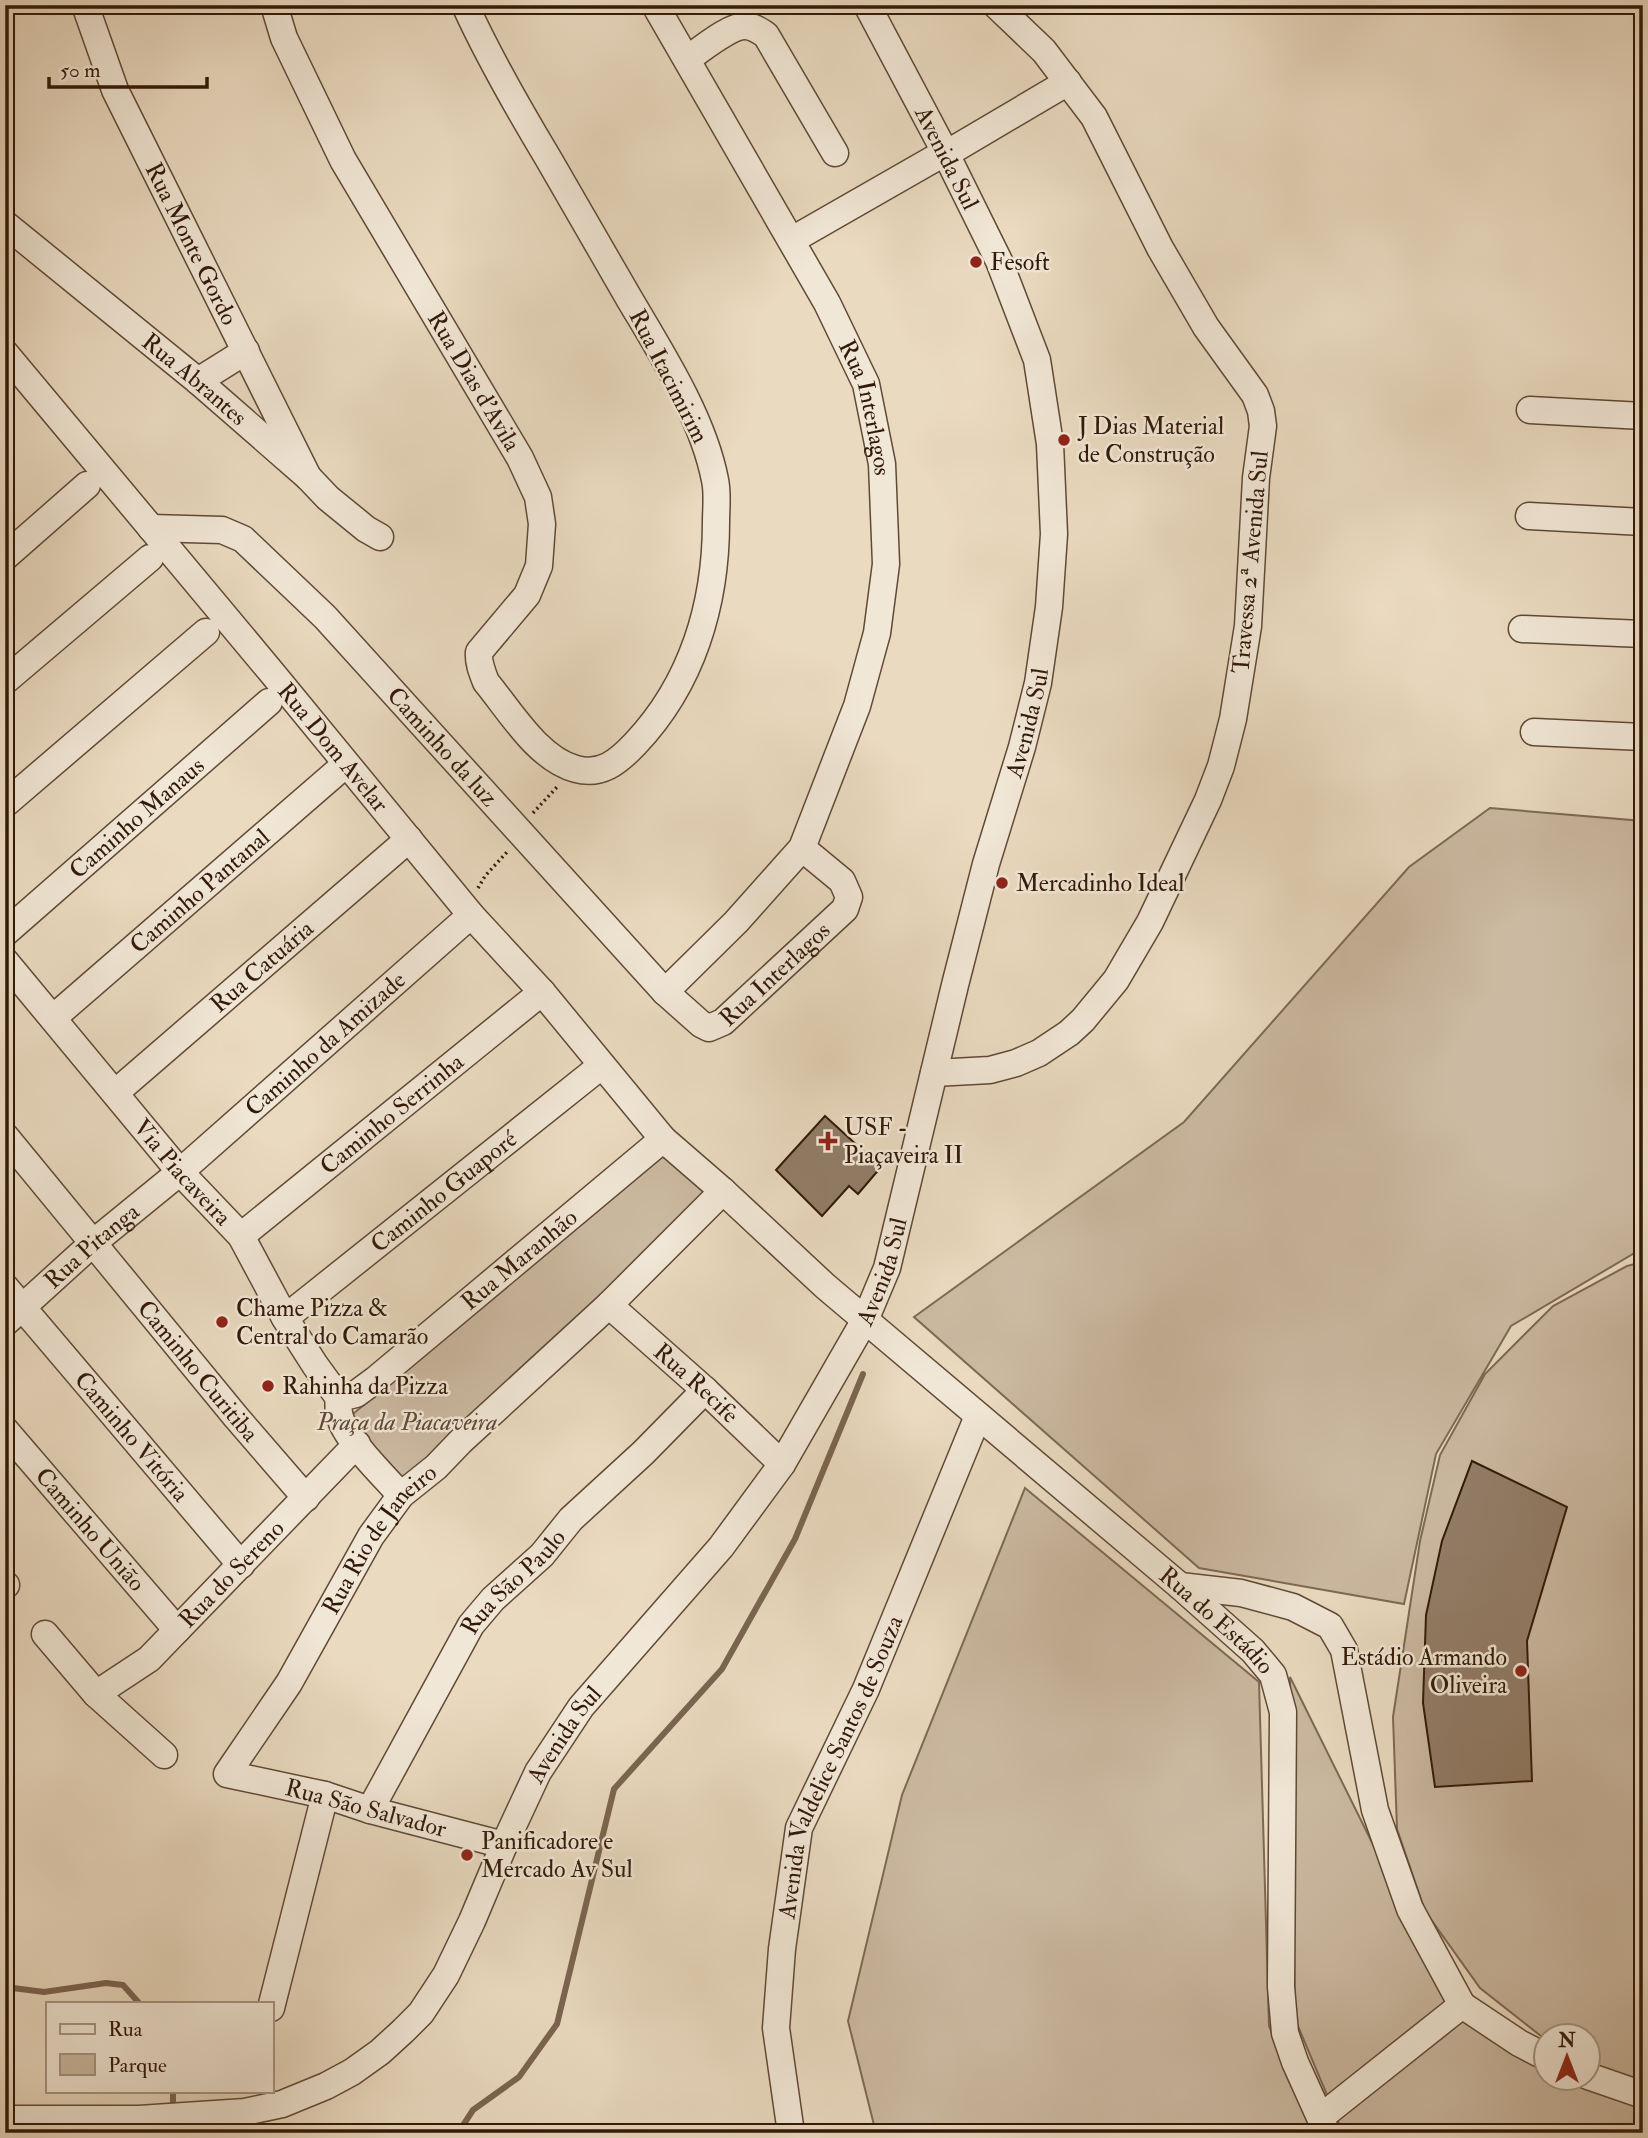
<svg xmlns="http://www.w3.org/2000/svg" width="1648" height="2138" font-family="'IM FELL Double Pica',serif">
	<rect width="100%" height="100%" fill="#eadac0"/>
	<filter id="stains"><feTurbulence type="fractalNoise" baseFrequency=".00286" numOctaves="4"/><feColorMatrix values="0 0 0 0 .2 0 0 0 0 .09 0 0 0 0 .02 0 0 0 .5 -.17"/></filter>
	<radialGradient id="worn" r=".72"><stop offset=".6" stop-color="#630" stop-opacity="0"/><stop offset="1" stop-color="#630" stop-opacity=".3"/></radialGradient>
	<path fill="#cbb9a1" stroke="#7e6954" stroke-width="2" d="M1490,808L1643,821V1248L1511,1326L1436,1454L1404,1604L1199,1568L914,1317L1184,1122L1409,867Z
		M666,1154L709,1193L405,1481L348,1418Z
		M1643,1262V2083L1626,2079L1589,2061L1588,2036H1546V2040L1480,1988L1425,1911L1397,1829L1393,1717L1420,1541L1440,1455L1485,1374L1553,1306L1627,1266Z
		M1025,1488L1259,1682L1269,2026L1314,2133H876L848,2021L902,1795Z
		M1290,1677L1458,2016L1546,2062V2078L1579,2079L1643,2104V2133H1343L1295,2019Z"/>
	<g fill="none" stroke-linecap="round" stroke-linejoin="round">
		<path stroke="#7b6551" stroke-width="6" d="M5,1987L44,1992L106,1983L123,1985L139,2003
			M173,2091V2110
			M458,2133L473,2110L519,2077L557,2024L614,1789L722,1669L795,1539L863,1374"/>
	</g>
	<path fill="#927d68" stroke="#321908" stroke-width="2" d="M825,1116L881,1167L858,1194L849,1186L822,1216L776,1170Z
		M1472,1461L1567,1507L1527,1641L1532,1781L1435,1787L1423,1703L1426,1615L1442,1541Z"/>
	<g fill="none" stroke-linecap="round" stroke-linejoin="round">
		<g stroke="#604936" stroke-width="29">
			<g id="minor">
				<path id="s1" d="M85,5L115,90L308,477"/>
				<path id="s2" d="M274,5L284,38L343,160L520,458L538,497L542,524L539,566L527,595L479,652C478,662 482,672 486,682C510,711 538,759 576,769C601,776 618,762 635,744C692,684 716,605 716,522C716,509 718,493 715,480C703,418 662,354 630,300C603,253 575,205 548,158C518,108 489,58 465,5"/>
				<path id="s3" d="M655,5L827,303L866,384L882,464L886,564L877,633L857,706L802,848L736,922L665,992"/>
				<path d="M687,59C701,50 729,26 745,26C753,26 760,31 766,35L835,153"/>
				<path id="s4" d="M5,224L198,381L308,477L328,498L366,529L380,537"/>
				<path d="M792,240L937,157L946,154L1068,82"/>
				<path id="s5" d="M5,353L273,674L471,915L542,992L663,1139L723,1191L825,1286L1180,1586L1253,1651L1273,1675L1283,1712L1281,1987L1285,2033L1295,2062L1327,2133"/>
				<path d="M198,381L246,351"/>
				<path d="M1530,410L1643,416"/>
				<path d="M1529,516L1643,522"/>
				<path id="s6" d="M151,528L222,530L243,539L325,617L665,992L701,1024L709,1028L723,1022L845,909L849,897L842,881L802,848"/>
				<path d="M5,557L87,485"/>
				<path d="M1522,629L1643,634"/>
				<path d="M5,681L150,558"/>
				<path d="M1534,732L1643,737"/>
				<path d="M5,804L206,632"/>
				<path id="s7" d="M5,933L269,702"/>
				<path id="s8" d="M5,961L180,1172L241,1236L285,1318L315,1365L339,1398"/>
				<path id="s9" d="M53,1018L346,764"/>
				<path d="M934,1073L990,1070L1016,1063L1039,1053L1069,1033L1083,1020L1116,980L1150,922L1208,800L1221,766L1233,719L1248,626L1256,478L1263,426L1261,411L1255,395L1206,327L1160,248L1094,117L1044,51L996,5"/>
				<path id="s10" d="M115,1093L409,839"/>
				<path id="s11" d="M5,1136L236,1417L306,1498"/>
				<path id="s12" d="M241,1236L542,992"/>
				<path id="s13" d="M5,1287L241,1565"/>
				<path id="s14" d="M609,1305L705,1390L782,1464"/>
				<path id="s15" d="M285,1318L601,1066"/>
				<path id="s16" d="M5,1323L93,1243L180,1172L471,915"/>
				<path id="s17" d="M339,1398L356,1394L375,1380L663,1139"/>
				<path d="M339,1398C338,1405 338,1413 341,1420C347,1440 386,1479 401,1495"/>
				<path id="s18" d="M5,1430L177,1630"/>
				<path d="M5,1584L6,1585"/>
				<path d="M1180,1586L1241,1593L1293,1607L1330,1626L1344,1650L1375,1810L1410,1909L1462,2005L1321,2117"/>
				<path d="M45,1634L96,1694L164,1755"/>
				<path id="s19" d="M96,1694L149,1659L357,1444"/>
				<path id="s20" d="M370,1810L471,1625L493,1599L542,1555L571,1519L643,1453L705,1390"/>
				<path id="s21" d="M504,1845L370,1810L325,1795L227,1774L289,1683L371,1536L401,1495L436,1467L461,1441L609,1305L723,1191"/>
				<path d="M1462,2005L1519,2043L1546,2057"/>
				<path d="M271,2008L325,1795"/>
				<path d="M1588,2076L1643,2095"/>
				<path id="s22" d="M5,2119H139L245,2112L282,2104L326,2086L352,2072L380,2052L403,2031L421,2013L446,1975L472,1921L504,1845L538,1772L581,1707L721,1547L782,1464L866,1318L887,1268L955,985L986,864L1022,747L1038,683L1049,607L1054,534L1050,444L1037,360L999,261L946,154L867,5"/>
				<path id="s23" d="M791,2133L776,2028L782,1949L799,1828L866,1689L978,1416"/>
			</g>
		</g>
		<path stroke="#321908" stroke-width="3.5" stroke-dasharray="2 3.5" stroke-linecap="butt" d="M533,813L557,787
			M478,888L485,876L508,851"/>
		<use href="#minor" stroke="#f1e7d6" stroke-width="26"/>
	</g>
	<g fill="#8f2418" stroke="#f1e7d6" stroke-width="2.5">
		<circle cx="976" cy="262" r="7"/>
		<circle cx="1064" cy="440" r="7"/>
		<circle cx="1002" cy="883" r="7"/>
		<path d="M824.5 1130.5h7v7h7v7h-7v7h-7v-7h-7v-7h7z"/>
		<circle cx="222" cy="1322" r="7"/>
		<circle cx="268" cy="1386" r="7"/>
		<circle cx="1521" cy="1671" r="7"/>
		<circle cx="467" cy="1855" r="7"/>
	</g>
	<g text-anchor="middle" stroke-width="5" stroke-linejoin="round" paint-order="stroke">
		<g font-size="24" fill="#321908" stroke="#f1e7d6">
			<text transform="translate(947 158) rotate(63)" y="8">Avenida Sul</text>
			<text dy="8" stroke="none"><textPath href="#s1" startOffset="262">Rua Monte Gordo</textPath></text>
			<text transform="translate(669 376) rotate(63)" y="8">Rua Itacimirim</text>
			<text dy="8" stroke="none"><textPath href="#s4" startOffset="245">Rua Abrantes</textPath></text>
			<text dy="8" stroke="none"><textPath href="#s2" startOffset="427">Rua Dias d'Avila</textPath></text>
			<text dy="8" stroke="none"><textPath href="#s3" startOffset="457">Rua Interlagos</textPath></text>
			<text transform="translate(1250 562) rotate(-85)" y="8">Travessa 2ª Avenida Sul</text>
			<text dy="8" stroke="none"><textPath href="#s22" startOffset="1894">Avenida Sul</textPath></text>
			<text dy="8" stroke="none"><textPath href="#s6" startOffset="382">Caminho da luz</textPath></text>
			<text dy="8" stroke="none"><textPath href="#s5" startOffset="513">Rua Dom Avelar</textPath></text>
			<text dy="8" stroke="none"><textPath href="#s7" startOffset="175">Caminho Manaus</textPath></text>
			<text dy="8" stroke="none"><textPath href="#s9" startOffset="194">Caminho Pantanal</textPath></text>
			<text dy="8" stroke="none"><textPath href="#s10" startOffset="194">Rua Catuária</textPath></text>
			<text dy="8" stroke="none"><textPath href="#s6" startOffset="856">Rua Interlagos</textPath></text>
			<text dy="8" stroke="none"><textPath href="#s16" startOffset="425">Caminho da Amizade</textPath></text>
			<text dy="8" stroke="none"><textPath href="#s12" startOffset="194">Caminho Serrinha</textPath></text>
			<text dy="8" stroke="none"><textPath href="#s8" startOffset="276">Via Piacaveira</textPath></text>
			<text dy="8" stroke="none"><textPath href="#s15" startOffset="203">Caminho Guaporé</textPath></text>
			<text dy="8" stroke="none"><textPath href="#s16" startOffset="116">Rua Pitanga</textPath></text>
			<text dy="8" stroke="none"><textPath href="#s17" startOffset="229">Rua Maranhão</textPath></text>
			<text dy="8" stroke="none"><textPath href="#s22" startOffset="1326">Avenida Sul</textPath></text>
			<text dy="8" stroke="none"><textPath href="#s11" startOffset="304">Caminho Curitiba</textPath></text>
			<text dy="8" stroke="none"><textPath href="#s14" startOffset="117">Rua Recife</textPath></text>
			<text dy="8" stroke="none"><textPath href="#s13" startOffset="196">Caminho Vitória</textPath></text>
			<text dy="8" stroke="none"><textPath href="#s18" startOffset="131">Caminho União</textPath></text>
			<text dy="8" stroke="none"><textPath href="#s21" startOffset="567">Rua Rio de Janeiro</textPath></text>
			<text dy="8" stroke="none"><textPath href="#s19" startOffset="182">Rua do Sereno</textPath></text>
			<text dy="8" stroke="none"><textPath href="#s20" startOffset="271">Rua São Paulo</textPath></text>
			<text dy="8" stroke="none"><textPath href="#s5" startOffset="1759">Rua do Estádio</textPath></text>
			<text dy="8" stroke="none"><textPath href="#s22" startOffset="760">Avenida Sul</textPath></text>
			<text dy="8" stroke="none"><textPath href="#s23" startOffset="378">Avenida Valdelice Santos de Souza</textPath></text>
			<text transform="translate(366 1808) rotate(15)" y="8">Rua São Salvador</text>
		</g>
		<g font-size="24" fill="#321908" stroke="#f1e7d6" text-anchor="start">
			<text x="990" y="270">Fesoft</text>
			<text x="1078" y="434">J Dias Material<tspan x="1078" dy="28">de Construção</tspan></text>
			<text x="1016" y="891">Mercadinho Ideal</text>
			<text x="844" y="1135">USF -<tspan x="844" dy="28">Piaçaveira II</tspan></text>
			<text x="236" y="1316">Chame Pizza &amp;<tspan x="236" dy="28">Central do Camarão</tspan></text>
			<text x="282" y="1394">Rahinha da Pizza</text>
			<text x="1507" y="1665" text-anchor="end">Estádio Armando<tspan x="1507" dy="28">Oliveira</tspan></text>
			<text x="481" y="1849">Panificadore e<tspan x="481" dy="28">Mercado Av Sul</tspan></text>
		</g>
		<g font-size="24" font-style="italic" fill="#604936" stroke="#f1e7d6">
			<text x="407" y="1430">Praça da Piacaveira</text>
		</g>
	</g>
	<rect width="1648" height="2138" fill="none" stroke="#eadac0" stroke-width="28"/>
	<rect x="7" y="7" width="1634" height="2124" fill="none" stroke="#321908" stroke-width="3.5"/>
	<rect x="14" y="14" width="1620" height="2110" fill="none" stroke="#321908" stroke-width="2"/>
	<rect x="46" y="2002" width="228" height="91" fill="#f1e7d6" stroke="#a59584" stroke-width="2"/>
	<rect x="60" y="2024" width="35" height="10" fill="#f1e7d6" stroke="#a59584" stroke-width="2"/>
	<text x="108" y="2036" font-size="21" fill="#321908">Rua</text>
	<rect x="60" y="2054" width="35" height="21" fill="#cbb9a1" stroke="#a59584" stroke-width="2"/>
	<text x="108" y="2072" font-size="21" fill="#321908">Parque</text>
	<g transform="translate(1567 2057)"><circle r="33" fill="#f1e7d6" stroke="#a59584" stroke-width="2"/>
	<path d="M0-5L12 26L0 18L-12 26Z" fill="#8f2418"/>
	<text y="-10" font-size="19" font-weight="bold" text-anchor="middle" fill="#321908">N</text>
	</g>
	<path d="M49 77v10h158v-10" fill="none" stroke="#321908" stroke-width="3.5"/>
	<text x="60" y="77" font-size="21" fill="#321908" stroke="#f1e7d6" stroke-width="5" paint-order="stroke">50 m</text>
	<rect width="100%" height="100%" filter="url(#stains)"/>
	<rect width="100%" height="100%" fill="url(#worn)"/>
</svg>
